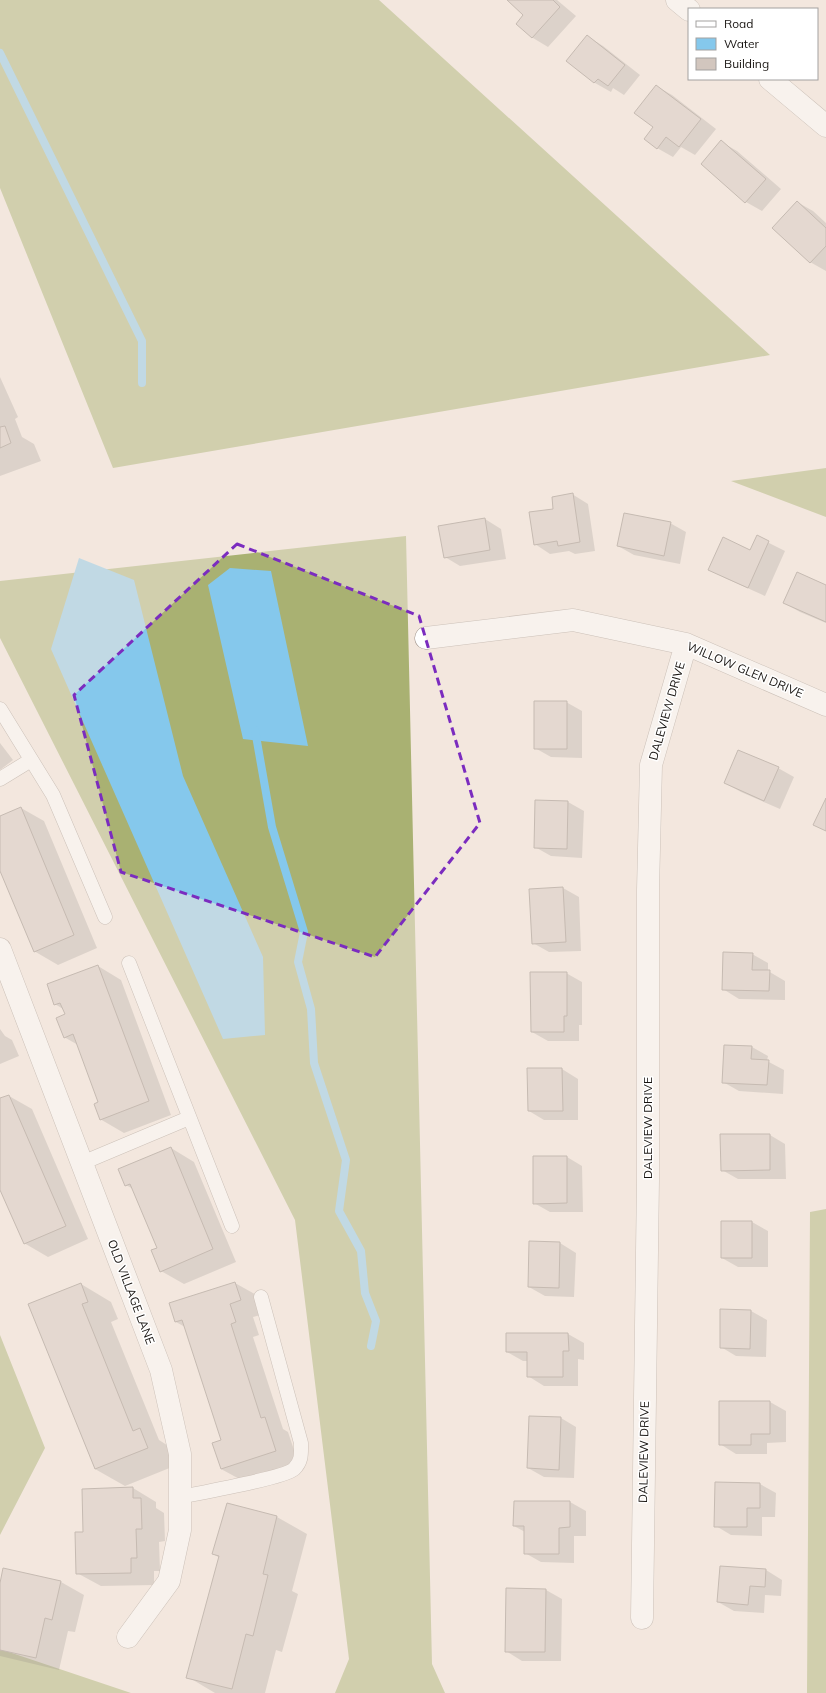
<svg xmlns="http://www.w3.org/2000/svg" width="826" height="1693" font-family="Mulish,sans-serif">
	<rect width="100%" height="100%" fill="#f3e7de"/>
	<path fill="#a9b172" d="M0,0H379L770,355L113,468L0,188Z
		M826,468V517L731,481Z
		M406,536L432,1664L445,1693H335L349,1659L295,1220L0,638V581Z
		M826,1209V1693H807L810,1212Z
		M0,1335L45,1448L0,1535Z
		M0,1649L131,1693H0Z"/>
	<path fill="#85c8ec" d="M79,558L134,580L183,776L263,957L265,1035L223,1039L51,649Z
		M230,568L271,571L308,746L243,739L208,585Z"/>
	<path fill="#0003" d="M508,0H557L576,16L548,47L533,38L517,24L525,15Z
		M587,36L603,46L640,75L624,95L613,88L611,92L595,83L567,61Z
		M656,86L672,95L716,129L695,155L681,147L673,157L657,148L654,127Z
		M721,142L737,151L781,189L762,211L746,202L702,164Z
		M797,202L813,211L826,223V271L810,262Z
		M0,377L18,417L15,419L22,437L34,444L41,461L0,476Z
		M572,494L588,504L595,551L575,554L569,551L550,554L535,544L554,510Z
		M485,519L501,529L506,559L460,566L445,557Z
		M670,523L686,532L680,564L634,555L618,546Z
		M757,537L785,551L765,596L725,578L710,569L751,551Z
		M826,586V623L800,612L784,603Z
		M566,702L582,711V758L551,757L535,748Z
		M0,743L13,760L0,770Z
		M778,768L794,777L780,809L741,792L725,783Z
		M568,802L584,811L582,858L551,856L535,847Z
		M21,808L44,821L97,948L58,965L34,951L0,868V817Z
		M563,888L579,897L581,951L549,952L533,943Z
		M752,954L768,963V971L785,981V1000L739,999L723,989Z
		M98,966L121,980L171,1115L124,1133L100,1119V1103L78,1045L64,1037L66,1015L63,1009L55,1004Z
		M566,973L582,982V1025H579V1041H548L532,1032Z
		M0,1029L5,1036L12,1040L19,1056L0,1064Z
		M752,1047L768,1056L767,1061L784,1070L783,1094L739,1091L723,1082Z
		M562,1069L578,1079V1120H544L529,1111Z
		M9,1096L32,1109L88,1239L48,1257L24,1243L0,1187V1099Z
		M770,1135L785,1144L786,1179H738L722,1170Z
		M171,1148L194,1162L236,1262L184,1284L161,1271L158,1249L133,1189L126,1185Z
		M567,1157L582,1166L583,1212H550L534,1203Z
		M752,1222L768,1231V1267H738L722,1258Z
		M560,1243L576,1253L574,1297L545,1296L529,1287Z
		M235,1283L258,1296L264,1314L253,1317L259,1335L253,1337L283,1429L288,1432L299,1465L245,1482L221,1469L222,1441L185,1327L176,1322L170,1304Z
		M81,1284L111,1302L118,1319L111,1322L159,1440L170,1447L177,1465L125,1486L95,1469L30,1305Z
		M751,1311L767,1320L766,1357L736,1356L721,1347Z
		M507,1334H568L584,1343V1360L578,1359V1386H544L528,1376V1361H523L507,1352Z
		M770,1402L786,1411V1442L767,1443V1454H736L720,1444Z
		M561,1418L576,1427L574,1478L544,1477L528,1468Z
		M760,1484L776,1493L775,1517H762V1536L731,1535L716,1526Z
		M133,1488L156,1502V1508L164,1513L165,1541L159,1542L160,1571H154V1585L101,1586L77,1573L84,1533Z
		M515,1502H570L586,1511V1536H574V1563L541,1562L525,1553V1532L514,1526Z
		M227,1504L277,1517L307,1534L292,1591L298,1594L282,1652L276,1650L265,1693H215L188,1677L220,1558L213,1554Z
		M721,1567L766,1570L782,1580L781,1596L765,1595L764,1613L734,1611L718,1602Z
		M61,1582L84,1595L75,1632L68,1631L59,1670L0,1656V1587Z
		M546,1590L562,1599L561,1661H522L506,1651Z"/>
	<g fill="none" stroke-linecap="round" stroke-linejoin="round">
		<path stroke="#85c8ec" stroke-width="8" d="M0,53L142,341V383
			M255,730L272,827L304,932L298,962L311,1009L314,1063L346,1160L339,1211L361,1251L365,1293L376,1321L371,1346"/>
	</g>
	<path fill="#d2c6be" stroke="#90847c" d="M507,0H553L560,7L532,38L516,24L523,15Z
		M587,35L625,65L608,86L598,79L594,83L566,61Z
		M656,85L701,119L679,147L666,137L657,149L644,139L653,127L634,113Z
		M721,140L766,179L745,203L701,164Z
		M797,201L826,228V246L810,263L772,228Z
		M5,426L11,443L0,448V427Z
		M573,493L580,542L558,546L557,541L534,545L529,512L553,509L552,497Z
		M624,513L671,522L664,556L617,546Z
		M485,518L490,550L444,558L438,526Z
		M757,535L769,541L748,588L708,570L723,537L750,550Z
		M797,572L826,585V622L783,603Z
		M534,701H567V749H534Z
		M738,750L779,767L764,801L724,783Z
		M826,798V831L813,825Z
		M535,800L568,801L567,849L534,848Z
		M21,807L74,935L34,952L0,871V816Z
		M563,887L566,942L532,944L529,889Z
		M723,952L753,953L752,970H770L769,991L722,990Z
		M98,965L149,1101L100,1120L94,1104L98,1102L73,1034L64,1038L56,1018L65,1014L60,1003L54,1005L47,984Z
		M530,972H567V1016H564V1032H531Z
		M724,1045L752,1046L751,1059L769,1060L767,1085L722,1083Z
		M527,1068H562L563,1111H528Z
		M9,1095L66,1226L24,1244L0,1190V1098Z
		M720,1134H770V1170L721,1171Z
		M171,1147L213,1249L160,1272L151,1250L157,1248L130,1184L125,1186L118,1169Z
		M533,1156H567V1203L533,1204Z
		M721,1221H752V1258H721Z
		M529,1241L560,1242L559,1288L528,1287Z
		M235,1282L241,1300L230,1304L236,1322L231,1324L261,1418L265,1417L276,1451L221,1469L212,1443L221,1440L182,1320L175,1322L169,1303Z
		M81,1283L88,1302L82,1304L133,1431L140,1428L148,1448L95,1469L28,1304Z
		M720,1309L751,1310L750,1349L720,1348Z
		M506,1333H568L569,1351H563V1377H527V1352H506Z
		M719,1401H770V1434H751V1445H719Z
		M529,1416L561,1417L559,1470L527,1468Z
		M715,1482L760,1483V1508H747V1527H714Z
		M133,1487V1498H141L142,1529H136L137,1558H131V1573L76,1574L75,1532H83L82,1489Z
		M514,1501H570V1527L559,1528V1554H524V1526H513Z
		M227,1503L277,1516L263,1574L268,1575L253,1636L246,1634L232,1689L186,1678L219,1556L212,1554Z
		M720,1566L766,1569L765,1587L750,1586L748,1605L717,1602Z
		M3,1568L61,1581L52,1620L45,1618L36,1658L0,1650V1583Z
		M506,1588L546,1589L545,1652H505Z"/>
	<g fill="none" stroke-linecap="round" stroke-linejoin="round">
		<g stroke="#9f938b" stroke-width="15">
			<path id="service" d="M0,709L53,795L105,917
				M0,779L31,760
				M129,963L232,1226
				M82,1163L189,1118
				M180,1497C199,1493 284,1478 294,1469C302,1461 301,1454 301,1443L261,1297"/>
		</g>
		<g stroke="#9f938b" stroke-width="23">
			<path id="minor" d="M677,0L689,10
				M770,79L826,126
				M426,638L573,620L686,644L826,705
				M0,949L161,1370L180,1454V1530L169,1581L128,1637
				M642,1618L648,1179V890L651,765L686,644"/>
		</g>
		<use href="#service" stroke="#fff" stroke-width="14"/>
		<use href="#minor" stroke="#fff" stroke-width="22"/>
	</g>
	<path d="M0 0H826V1693H0ZM237,544L419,616L480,823L375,957L121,872L74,695Z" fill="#f3e7de" fill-opacity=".55" fill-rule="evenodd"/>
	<path fill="none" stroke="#7b2cbf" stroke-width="3" stroke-dasharray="8 5" stroke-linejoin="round" d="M237,544L419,616L480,823L375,957L121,872L74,695Z"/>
	<g text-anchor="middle" stroke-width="3" stroke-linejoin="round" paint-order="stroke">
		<g font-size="12" fill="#181411" stroke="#fff">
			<text transform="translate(745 670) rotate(23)" y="4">WILLOW GLEN DRIVE</text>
			<text transform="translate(667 711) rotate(-74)" y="4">DALEVIEW DRIVE</text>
			<text transform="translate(648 1128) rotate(-90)" y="4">DALEVIEW DRIVE</text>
			<text transform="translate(131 1292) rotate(69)" y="4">OLD VILLAGE LANE</text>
			<text transform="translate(644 1452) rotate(-89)" y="4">DALEVIEW DRIVE</text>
		</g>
	</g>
	<rect x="688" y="8" width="130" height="72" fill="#ffffff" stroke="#a3a1a0"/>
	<rect x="696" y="21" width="20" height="6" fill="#ffffff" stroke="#a3a1a0"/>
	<text x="724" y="28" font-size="12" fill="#181411">Road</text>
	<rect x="696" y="38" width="20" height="12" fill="#85c8ec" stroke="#a3a1a0"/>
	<text x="724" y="48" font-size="12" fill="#181411">Water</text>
	<rect x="696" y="58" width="20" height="12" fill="#d2c6be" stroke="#a3a1a0"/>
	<text x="724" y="68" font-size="12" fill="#181411">Building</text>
</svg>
